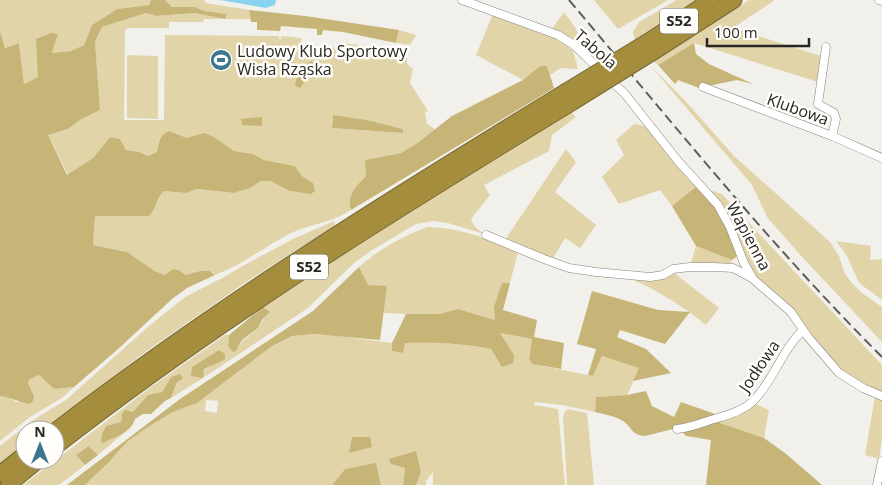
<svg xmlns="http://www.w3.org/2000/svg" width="882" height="485" font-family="'Open Sans',sans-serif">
	<rect width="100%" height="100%" fill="#f2f0eb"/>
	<path fill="#e2d4a9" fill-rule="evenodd" d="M0,0H151L149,5L117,9L92,25L84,45L71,51L52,53L58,35L38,77L24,84L19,43L5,48L0,31Z
		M165,0H205V3L249,10L251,19H204L203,22H169V28H127L125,31L124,120H164L165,35L279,36V39H281V36L301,38V44L341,48L342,43L407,51V64L413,69L410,83L428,111L425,112L427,124L435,129L416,144L401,153L365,160L366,176C356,186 346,196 351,210C332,223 309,224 289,234C264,247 242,265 215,275L213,272L200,271L186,275L181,273L165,275L155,271L127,252L93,245L95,216H149C158,207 156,200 164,191L186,193L197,189L234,193L250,188L261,181H270L293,192L313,183L302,176L295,166L264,160L253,154L234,151L214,137L204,134L187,138L169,131L159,141L157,152L148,156L139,152L126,150L120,139L110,137L93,158L68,175L48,135L68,129L80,120L100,110L95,42L102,27L146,13L156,16L195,13L225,19L227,14L204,11L195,7H172ZM333,115L367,120L403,129V133L332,128Z
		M594,0H668L618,29Z
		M677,0H695L635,40L633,32L639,22Z
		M749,0H775L733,28L821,56L818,82L694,43L658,65L653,61Z
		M564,12C572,23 580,33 584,45L581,47L552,29Z
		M493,14L556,37L573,51L578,69L561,68L550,75L547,66H540L523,80L476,55Z
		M399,30L416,35L410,45L396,43Z
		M127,55L158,56V119L127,118Z
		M649,64L689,105L734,156L830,242L839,256L845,274L852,283L862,293L882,307V342L803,258L767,217L752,185Z
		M571,112L576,117L552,135L549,151L484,185L490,195L471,219L474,226L484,234L448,223L433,221L416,224L369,252L353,264L308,308L203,378L171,398L177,382L171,377L162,392L148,395L133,412L122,414L121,422L117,424H111L103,443L124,433L98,455L87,446L76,455L85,465L59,485H23L151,387L225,335H229L228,346L236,351C243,338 247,338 257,329C262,324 263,318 270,312L263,307L406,214ZM206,358L212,365L192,376V367Z
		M634,124L650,127L700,187L696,188L672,206L660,190L619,204L602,177L624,155L616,140Z
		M566,149L576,162L555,192L596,225L580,248L565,238L552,260L505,240Z
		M709,190L722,194L882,365V393L866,387L839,369L819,345L795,311L759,280L751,270L733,226Z
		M334,221L335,225L246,282L148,350L42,430H25V443L0,463V446L33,420L66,400L149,326L185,297L226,276L246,264L295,238Z
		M427,227C459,227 489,239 518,252L510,283H502L495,320L458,309L439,314H406L383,313L387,286H368L359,267C379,249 402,237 427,227Z
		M836,241L871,246L870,260L882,259V300L859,283L847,256Z
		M696,246L732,260L729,266L691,263Z
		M673,272L719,308L706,325C682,306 658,290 629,278Z
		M500,333L532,339L529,359L532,364L593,376L602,356L640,368L627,395L596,397L595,412L562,405L534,402V405L558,409L565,485H433V472L426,481V485H416L421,472L415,451L391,464L405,468L403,485H381L376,464L345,469L332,485H85L109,462L127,442L148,427L173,412L197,403L272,346L292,336L314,334L339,336L392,343V351L402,353L404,343C434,342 462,343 491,349ZM206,400L218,401L217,413L205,411Z
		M39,375L54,389L74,387L62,398L30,417L0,441V396L8,397L17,402L34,396L28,384L30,379Z
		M875,396L882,399V439L879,459L865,455Z
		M753,403L769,410L764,438L720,423L719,419Z
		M568,409L587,413L594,485H567L563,418L565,411Z"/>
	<path fill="#c7b477" d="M151,0H165L172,7H195L204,11L227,14L225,19L195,13L156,16L146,13L102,27L95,42L100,110L80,120L68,129L48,135L67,175L93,158L110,137L120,139L126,150L139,152L148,156L157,152C159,143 159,135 169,131L187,138L204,133L214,137L234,151L253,154L264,160L295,166L302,176L313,183L315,191L311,194L290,191L270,181H261L250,188L234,193L197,189L186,193L164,191C155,200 158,207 149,216H95L93,245L127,252L155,271L165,275L173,269L178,270L186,275L200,271H210L215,275L187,288L172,299L117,350L74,387L54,389L39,375L30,379L28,383L34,396L33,401L29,404C19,402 10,397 0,396V31L5,48L19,43L24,84L38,77L36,39L51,33L58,34L52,53L71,51L84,45L92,25L117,9L149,5Z
		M249,10L305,16L399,30L396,43L343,32L323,30L322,35H317V29L281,26L280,31L257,30V22H251Z
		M694,43L696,54L709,64L753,84L737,80L699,88L678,80L675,84L658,65Z
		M311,61L316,64L300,88L295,86L298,72Z
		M540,66H547L554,88L351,210C346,196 356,186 366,176L365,160L401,153L416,144L452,116L523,80Z
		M333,115L367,120L403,129V133L332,128Z
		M262,117V126L242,125L241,119Z
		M696,187H700L728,226L739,255L732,260L696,246L672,206Z
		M359,267L368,285L387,286L380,340L314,334L292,336L272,346L197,403L173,412L148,427L127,442L109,462L85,485H67L180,399L313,311Z
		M502,283H510L503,310L537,320L534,337L564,343L561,369L532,364L529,359L532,339L500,333L514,355L513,363L502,367L491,349C462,343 434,342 405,343L403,353L392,351V343L406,314H439L458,309L495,320L494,307Z
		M592,291L658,310L690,312L665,344L620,330L617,337L646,349L671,373L633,381L639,368L602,356L593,376L588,375L596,349L577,344Z
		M263,307L270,312L262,320L258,328L242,340L236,351L233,352L228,346L229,335Z
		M219,350L225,354V359C218,364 211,365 204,369L203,378L191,376L192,367Z
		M180,374L183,378L177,382L171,398L165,401L151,414H143L135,419C131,433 115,437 103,443L101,441L102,434L106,426L121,422L122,414L125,410L133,412L148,395L162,392L171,377Z
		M646,391L652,406L674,417L681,402L718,415L693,424L645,436C631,435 632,427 623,421C615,416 604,414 595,412L596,397L627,395Z
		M719,419L720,423L764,438L785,453L822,485H706L711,440L686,436L682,431Z
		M352,437H370L372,447L349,453Z
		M88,446L98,455L85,465L76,455Z
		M416,451L421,472L416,485H403L405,468L391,464L389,459Z
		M376,463L381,485H332L345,469Z"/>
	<path fill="#8ad3f0" d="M220,0H276L275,5L266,8Z"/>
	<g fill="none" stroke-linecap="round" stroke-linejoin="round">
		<g stroke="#85837f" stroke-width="9">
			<path id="street" d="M462,0L558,35L574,45L601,71
				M879,0L882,1
				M826,47L818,104L834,113L836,119L832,136
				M609,79L625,94L678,161L718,205L730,227L744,263L753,279L791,312L808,337L839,373L863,388L882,396
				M703,87L832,136L882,158
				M486,235L544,259L569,268L596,272L650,277L663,275L673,269L690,267H714L733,268L752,278
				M677,429C689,428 701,423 714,419C728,415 744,411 755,399C774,379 782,350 803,330
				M877,485L882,461"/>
		</g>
		<g stroke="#786934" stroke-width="17">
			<path id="highway" d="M647,42L711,0
				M655,51L734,0
				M55,431C217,306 390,199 565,92
				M55,447C219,319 396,210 573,102
				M0,474L25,454
				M8,485L39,460"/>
		</g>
		<use href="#street" stroke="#fff" stroke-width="8"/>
		<use href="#highway" stroke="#a48d3c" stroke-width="15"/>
		<path stroke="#5e5e5b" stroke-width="2" stroke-dasharray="10 5" stroke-linecap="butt" d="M569,0C671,121 770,245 882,357"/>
		<g stroke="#786934" stroke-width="17" stroke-linecap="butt">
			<path id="highway-bridge" d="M565,92L647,42
				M573,102L655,51"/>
		</g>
		<use href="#highway-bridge" stroke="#a48d3c" stroke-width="15"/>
	</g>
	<defs>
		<g id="stadium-disc" transform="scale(1.125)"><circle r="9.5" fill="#3a768d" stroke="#fffefa"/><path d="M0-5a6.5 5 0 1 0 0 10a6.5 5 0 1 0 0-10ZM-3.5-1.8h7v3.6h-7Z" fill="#fff"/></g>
	</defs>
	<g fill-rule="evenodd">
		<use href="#stadium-disc" x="221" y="60"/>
	</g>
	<g text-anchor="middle" stroke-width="5" stroke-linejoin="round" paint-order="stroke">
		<g fill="#fffefa" stroke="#686865" stroke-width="1">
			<rect x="660" y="8.5" width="38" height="25" rx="4"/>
			<rect x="290" y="254.5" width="38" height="25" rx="4"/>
		</g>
		<g font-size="15" font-weight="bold" fill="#272725">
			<text x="679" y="26">S52</text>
			<text x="309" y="272">S52</text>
		</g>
		<g font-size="16" fill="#272725" stroke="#fffefa">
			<text transform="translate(596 49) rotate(41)" y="6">Tabola</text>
			<text transform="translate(798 109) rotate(20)" y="6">Klubowa</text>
			<text transform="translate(749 236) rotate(62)" y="6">Wapienna</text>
			<text transform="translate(759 366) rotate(-56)" y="6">Jodłowa</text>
		</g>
		<g font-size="16" fill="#272725" stroke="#fffefa" text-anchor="start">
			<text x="237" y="57">Ludowy Klub Sportowy<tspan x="237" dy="18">Wisła Rząska</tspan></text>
		</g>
	</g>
	<g transform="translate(40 445)"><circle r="24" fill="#fffefa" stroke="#a9a8a5"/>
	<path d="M0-4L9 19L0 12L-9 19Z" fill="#3a768d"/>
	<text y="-8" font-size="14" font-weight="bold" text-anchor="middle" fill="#272725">N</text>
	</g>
	<path d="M707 38v8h102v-8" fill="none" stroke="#272725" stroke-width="2.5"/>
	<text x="714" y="38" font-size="15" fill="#272725" stroke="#fffefa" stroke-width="4" paint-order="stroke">100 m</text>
</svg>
